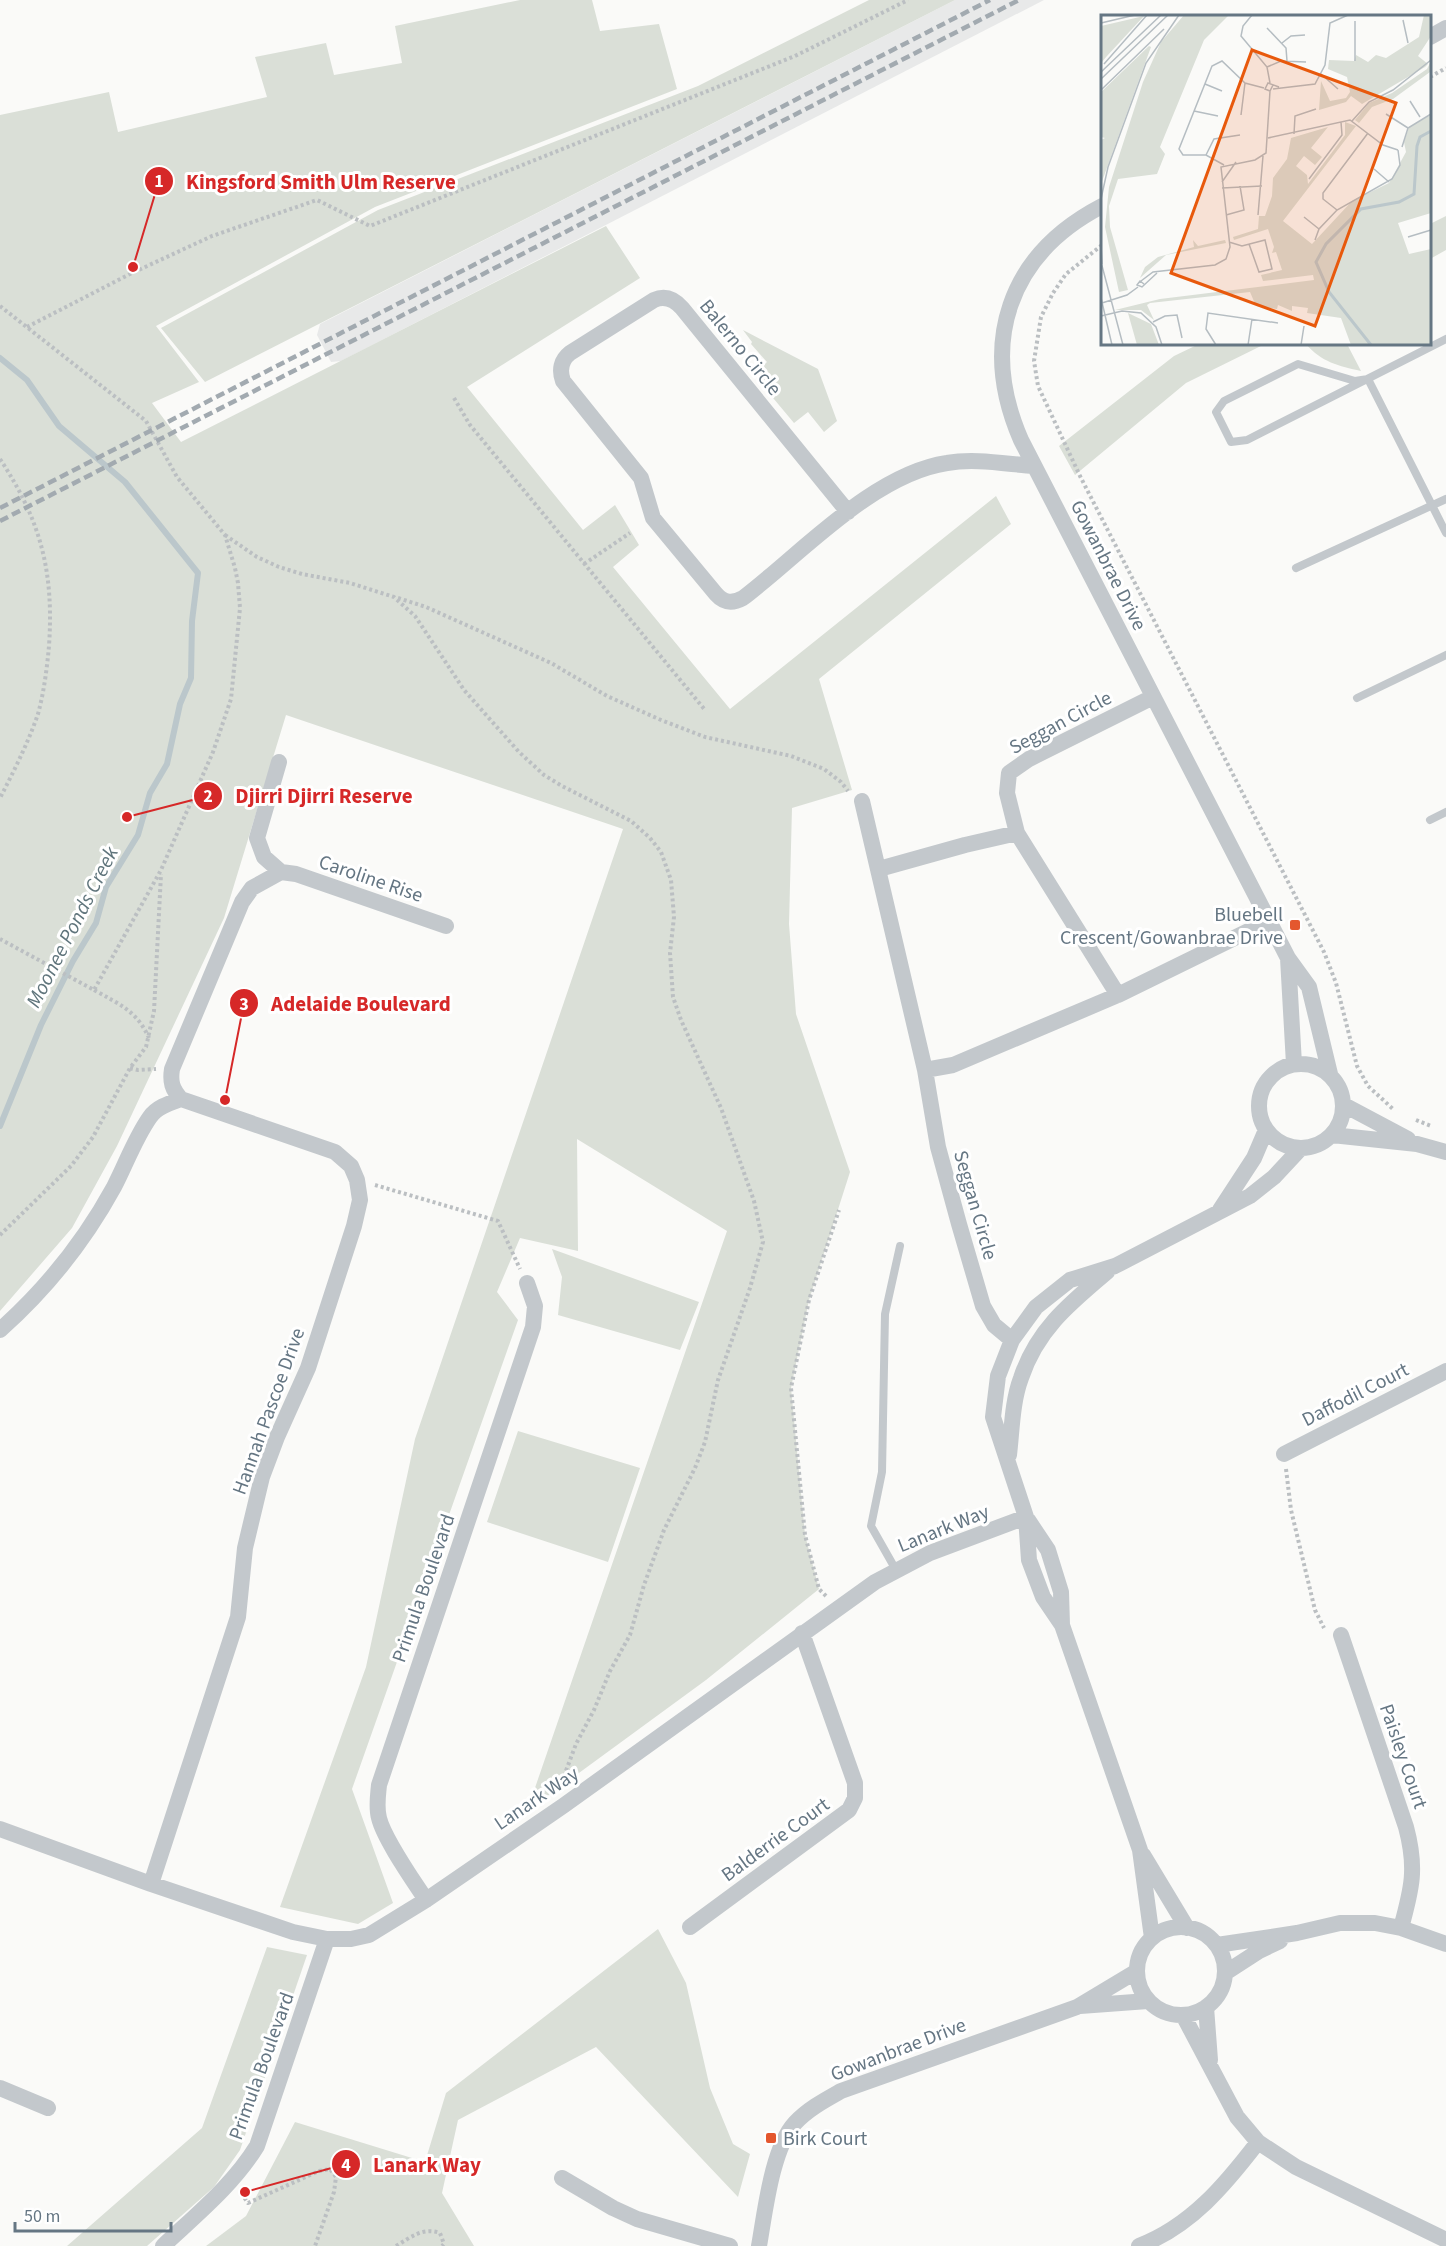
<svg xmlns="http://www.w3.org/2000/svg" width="1446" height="2246" font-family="'Source Sans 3',sans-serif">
	<rect width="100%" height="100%" fill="#fafaf8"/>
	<path fill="#e8e9e9" d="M955,0H1044L341,361L331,362L317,335L320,324Z"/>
	<path fill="#dadfd7" d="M520,0H592L600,31L659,24L677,89L375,207L156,326L199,382L152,403L181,442L606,226L640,278L467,387L583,530L615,505L639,545L613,567L730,709L996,496L1011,524L819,679L852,790L792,808L789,924L796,1014L850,1172L809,1300L791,1388L805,1535L819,1589L706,1680L527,1811L727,1231L577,1139L578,1251L520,1238L497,1292L518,1320L352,1789L393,1903L358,1924L280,1907L366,1667L415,1439L623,829L286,715L224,918L117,1146L72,1228L0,1311V115L109,92L118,132L267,97L255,57L326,43L334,75L402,63L395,26Z
		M869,0H955L205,382L161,328L378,210L698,86Z
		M1446,216V250L1430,259V224Z
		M743,330L818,369L837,421L824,432L808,412L794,423L753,374L767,362L751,344L752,342Z
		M1199,344H1265L1186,383L1075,475L1059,446L1174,356Z
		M1306,344H1347L1361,371C1339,366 1321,362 1306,344Z
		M552,1249L699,1302L680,1350L558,1315L562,1277Z
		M518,1431L640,1468L608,1562L487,1522Z
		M658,1929L686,1983L710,2088L733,2144L750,2154L738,2197L596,2047L458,2120L442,2193L474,2246H206L246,2216L295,2122L425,2162L446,2093Z
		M267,1947L307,1955L240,2150L214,2187L147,2246H67L202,2128Z"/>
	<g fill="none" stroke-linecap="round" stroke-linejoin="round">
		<path stroke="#bbc7cb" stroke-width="6" d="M0,358L27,380L59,426L125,482L198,573L192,621L191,678L180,704L167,764L150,793L138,835L106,887L96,923L73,961L41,1025L0,1126"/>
		<path stroke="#bbbfc2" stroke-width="4" stroke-dasharray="3 3" stroke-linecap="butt" d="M1430,77L1446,68
			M1102,245L1066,274L1053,293L1041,317L1034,361L1038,386L1080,476L1324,952L1336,983L1357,1066L1368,1086L1393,1109
			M0,306L146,421L177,477L225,535L235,568L238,583L240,608L231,699L213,752L161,870L94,990L0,939
			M27,327L130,274L212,236L317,200L370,226L795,56L908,0
			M454,398L470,425L705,710
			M0,459C41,521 54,572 49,646C47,668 44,692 38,714C28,743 14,771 0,798
			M225,535L257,557L279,567L302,574L350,583L394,597L415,616L464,690L519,752L544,775L562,786L631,821L650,838L661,852L671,880L674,917L670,953L673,997L681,1020L721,1108L754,1201L763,1242L750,1288L718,1380L705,1442L695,1468L664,1530L644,1585L630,1635L610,1671L594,1710L576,1744L564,1776V1784
			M584,564L630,533
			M398,598L426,607L551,663L607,696L661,720L705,737L791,756L824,769L841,782L848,791
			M94,990C119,1004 137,1011 149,1038
			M130,1068L138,1070L156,1069
			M1416,1120L1431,1126
			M375,1185L498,1221L520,1269
			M0,1235L71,1166L93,1137L130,1068L146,1047L154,1011L161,874
			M1286,1469L1291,1510L1315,1610L1324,1628
			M826,1596L819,1589L805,1535L791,1388L809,1300L839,1210
			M241,2193L248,2203L319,2171L330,2169L336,2177L334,2192L315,2246
			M396,2246C411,2237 423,2227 440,2233L444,2244L442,2246"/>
		<path stroke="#c3c8cc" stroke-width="8" d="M1368,379L1355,381L1298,364L1224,401L1216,412L1231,442L1247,440L1446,339
			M1368,379L1446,533
			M1296,568L1446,499
			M1357,698L1446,655
			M1430,820L1446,812
			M896,1570L871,1526L882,1472L885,1314L900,1246"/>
		<path stroke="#c3c8cc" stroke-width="16" d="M1430,37L1446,28
			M1102,206C1008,255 979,343 1021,440L1288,958L1309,987L1330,1074
			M848,512L682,308C674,299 665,295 654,300L570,353C561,360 559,370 563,381L641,478L653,518L716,594C724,603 732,604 743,598C801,554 873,474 947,463C975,458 1006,464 1034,466
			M862,801L925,1070L938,1147L959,1224L983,1306L994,1325L1012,1340
			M879,869L965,845L1017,833
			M281,872L296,874L446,926
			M1288,958L1294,1064
			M1118,995L1017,833L1007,793L1009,773L1029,759L1153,697
			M1259 1106a42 42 0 1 1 84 0a42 42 0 1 1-84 0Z
			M925,1070L953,1065L1118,995L1269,921
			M181,1099C172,1089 170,1082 172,1069L242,902L252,888L281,872L264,857L257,838L279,762
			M1344,1105L1408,1139
			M1332,1135L1417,1144L1446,1152
			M1220,1210L1254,1158L1266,1130
			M0,1330C45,1290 85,1240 114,1187C126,1164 135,1138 150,1117C157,1107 170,1103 181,1099
			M1284,1454L1446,1371
			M1009,1455C1012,1430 1012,1402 1021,1378C1037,1330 1069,1304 1107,1272
			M1028,1520L1048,1550L1061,1592L1062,1625
			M1341,1635L1406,1827C1417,1868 1412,1888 1401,1928
			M0,1829L151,1884L293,1932L327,1939H351L369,1935L426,1900L563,1806L875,1582L930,1553L1026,1517
			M1143,1855L1187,1928
			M151,1884L238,1617L245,1548L262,1477L277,1437L308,1368L354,1226L360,1200L357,1180L351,1166L335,1152L181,1099
			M426,1900C413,1880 384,1839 379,1818C376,1807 378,1796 379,1785L533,1327L535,1306L527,1283
			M690,1927L849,1810L855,1798V1783L802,1633
			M1137 1971a44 44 0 1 1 88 0a44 44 0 1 1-88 0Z
			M1152,1938L1140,1850L1062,1625L1043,1597L1029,1560L1026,1517L993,1417L998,1376L1012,1340L1036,1307L1070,1280L1115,1266L1250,1196L1274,1177L1301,1148
			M1217,1945L1297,1933L1340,1923H1375L1401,1928L1446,1944
			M1225,1973L1259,1951L1280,1941
			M1080,2006L1148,2001
			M1206,2007L1210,2060
			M1183,2015L1237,2117L1258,2142L1296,2167L1446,2240
			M0,2088L48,2108
			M562,2178L613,2208L637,2219L730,2246
			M163,2246C197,2214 233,2185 257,2146L327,1939
			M759,2246C765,2212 772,2148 795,2123C808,2109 825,2100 841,2091L1077,2007L1137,1971
			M1139,2246C1191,2226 1225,2185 1258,2142"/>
		<path stroke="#a2aab0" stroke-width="4.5" stroke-dasharray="9 4.5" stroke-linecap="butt" d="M0,508L990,0
			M0,521L1019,0"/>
	</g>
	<g fill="#e4572e" stroke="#fff" stroke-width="2">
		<rect x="1289" y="919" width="12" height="12" rx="3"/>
		<rect x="765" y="2132" width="12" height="12" rx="3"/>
	</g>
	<g text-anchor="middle" stroke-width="6" stroke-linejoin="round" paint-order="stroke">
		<g font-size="20" fill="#657683" stroke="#fff">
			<text transform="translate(741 347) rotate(51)" y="7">Balerno Circle</text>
			<text transform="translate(1109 565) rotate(63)" y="7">Gowanbrae Drive</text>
			<text transform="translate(1060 722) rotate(-28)" y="7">Seggan Circle</text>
			<text transform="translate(371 878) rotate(19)" y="7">Caroline Rise</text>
			<text transform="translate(976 1205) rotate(74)" y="7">Seggan Circle</text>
			<text transform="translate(1355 1394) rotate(-27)" y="7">Daffodil Court</text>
			<text transform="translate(268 1411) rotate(-70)" y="7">Hannah Pascoe Drive</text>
			<text transform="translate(943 1528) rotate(-22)" y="7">Lanark Way</text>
			<text transform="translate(423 1588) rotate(-71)" y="7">Primula Boulevard</text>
			<text transform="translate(1404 1756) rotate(71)" y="7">Paisley Court</text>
			<text transform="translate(536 1798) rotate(-34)" y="7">Lanark Way</text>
			<text transform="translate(775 1839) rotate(-36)" y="7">Balderrie Court</text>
			<text transform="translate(898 2049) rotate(-21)" y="7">Gowanbrae Drive</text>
			<text transform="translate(261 2066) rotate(-70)" y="7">Primula Boulevard</text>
		</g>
		<g font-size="20" fill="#657683" stroke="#fff" text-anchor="end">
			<text x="1283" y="921">Bluebell<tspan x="1283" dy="23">Crescent/Gowanbrae Drive</tspan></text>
			<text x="783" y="2145" text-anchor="start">Birk Court</text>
		</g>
		<g font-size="21" font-style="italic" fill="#60757c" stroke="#fff">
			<text transform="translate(72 927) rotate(-63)" y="7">Moonee Ponds Creek</text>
		</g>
	</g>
	<g transform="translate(1101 15)">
		<rect width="330" height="330" fill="#fafaf8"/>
		<path d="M83,0H128L103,25L59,132L64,139L56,159L17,164L8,191L9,212L27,275L18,277L4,212L8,172L42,67L60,27ZM323,0H330V21L317,41L327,49L324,52L261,89L250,81L245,87L218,95L220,66L229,86L245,83L249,77L246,62L227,54L228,45L253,46L255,40L267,47L275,40L285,43L318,22ZM43,1L6,41L0,48V11ZM48,31L50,32L0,169V125L4,123L0,122V77ZM330,46L329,57L292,84L271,92L258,108L254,105L268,88L291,78L326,54ZM330,100V198L297,208L308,239L330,234V330H250L240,303L206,298L207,293L191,291V296L177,290L176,294L155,291L149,277L49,288L46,290L53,305L40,295H14L59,284L213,265L212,260L162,266L160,260L181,255L175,237L171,238L173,232L167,214L133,225L132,222L157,214L158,201H164L171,181L172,163L186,144L190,123L227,112L210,133L221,142L214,150L203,141L195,151L206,160L207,169L244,120V107L255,111L182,206L211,229L251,186L288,168L305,137L303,127L308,112ZM92,225L97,231L124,225L125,228L65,240L39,263L44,252L57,242L93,232ZM27,298L50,309L58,330H36Z" fill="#dadfd7"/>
		<path fill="none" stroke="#bbc7cb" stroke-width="3" d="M270,330L228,277L215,247L225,229L260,194L298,187L313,179L316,131L319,122L330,116"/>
		<path fill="none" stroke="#b5bdc2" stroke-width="1.5" d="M151,0L142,11L140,21L166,52L169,68M261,0H291M302,5L307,28M0,8L34,0M166,13L185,33L186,46M181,28L190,21L204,20M254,46V6M3,49L46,0M166,52L180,46L205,47M0,57L60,0M220,59L237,74M0,64L67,0M104,69L121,76M172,70L169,76L164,74L167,68L178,72M172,74L214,69L224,50L229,8L247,0M0,75L63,14M309,86L319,102M93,96L117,101M285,99L307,113M140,100L144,68M251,106L268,87L292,75L330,45M193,119L194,101L215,94M167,123L249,105L282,130L297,135M301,132L307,113L330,99M105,140L113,124L139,120M123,150L105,140H82L78,134L111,51L121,46L144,68L163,73M273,154L288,167M208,164L241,120L240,107M121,167L135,147M121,173L161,171M0,184L7,152L45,48L78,0M236,195L222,184V178L267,118M125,200L143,195L139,171M157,200L162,141M203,202L218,214M307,222L330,215M214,225L218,214L236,195L291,164L299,150L297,135M128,227L141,231L164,225L171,254L158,257L148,229M0,231L1,249M0,247L22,330M40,266L52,257L114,250L125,244L129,232L120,152L154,145L165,138L169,76M43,269L39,266L36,270L41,272L56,258M0,283L11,330M1,288L26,280L37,272M0,301L21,296L40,298L55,312L61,330M52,307L64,301L76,300L81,323M115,330L105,314L107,298L177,308M147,330L151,304M200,330L203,311"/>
		<path fill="#e8590c" fill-opacity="0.15" stroke="#e8590c" stroke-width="3" d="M151,35L295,88L214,311L70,258Z"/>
		<rect width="330" height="330" fill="none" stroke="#657683" stroke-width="3"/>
	</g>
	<path fill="none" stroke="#d62828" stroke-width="2" d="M133 267L159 181M127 817L208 796M225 1100L244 1003M245 2192L346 2164"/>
	<g fill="#d62828" stroke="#fff" stroke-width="2">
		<circle cx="133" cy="267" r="6"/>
		<circle cx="127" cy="817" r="6"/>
		<circle cx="225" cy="1100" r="6"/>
		<circle cx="245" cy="2192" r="6"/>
		<circle cx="159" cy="181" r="15"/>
		<circle cx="208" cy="796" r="15"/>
		<circle cx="244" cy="1003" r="15"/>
		<circle cx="346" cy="2164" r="15"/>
	</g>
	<g font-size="18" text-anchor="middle" font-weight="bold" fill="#fff">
		<text x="159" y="187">1</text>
		<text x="208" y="802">2</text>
		<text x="244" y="1010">3</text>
		<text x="346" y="2171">4</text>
	</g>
	<g font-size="21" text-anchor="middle" font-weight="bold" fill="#d62828" stroke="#fff" stroke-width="6" stroke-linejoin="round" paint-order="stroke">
		<text x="321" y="189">Kingsford Smith Ulm Reserve</text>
		<text x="324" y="803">Djirri Djirri Reserve</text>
		<text x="361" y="1011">Adelaide Boulevard</text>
		<text x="427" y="2172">Lanark Way</text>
	</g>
	<path d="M15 2222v9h156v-9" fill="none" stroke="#657683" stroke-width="3"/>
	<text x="24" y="2222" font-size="18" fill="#657683" stroke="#ffffff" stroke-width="4.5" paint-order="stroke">50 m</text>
</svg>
